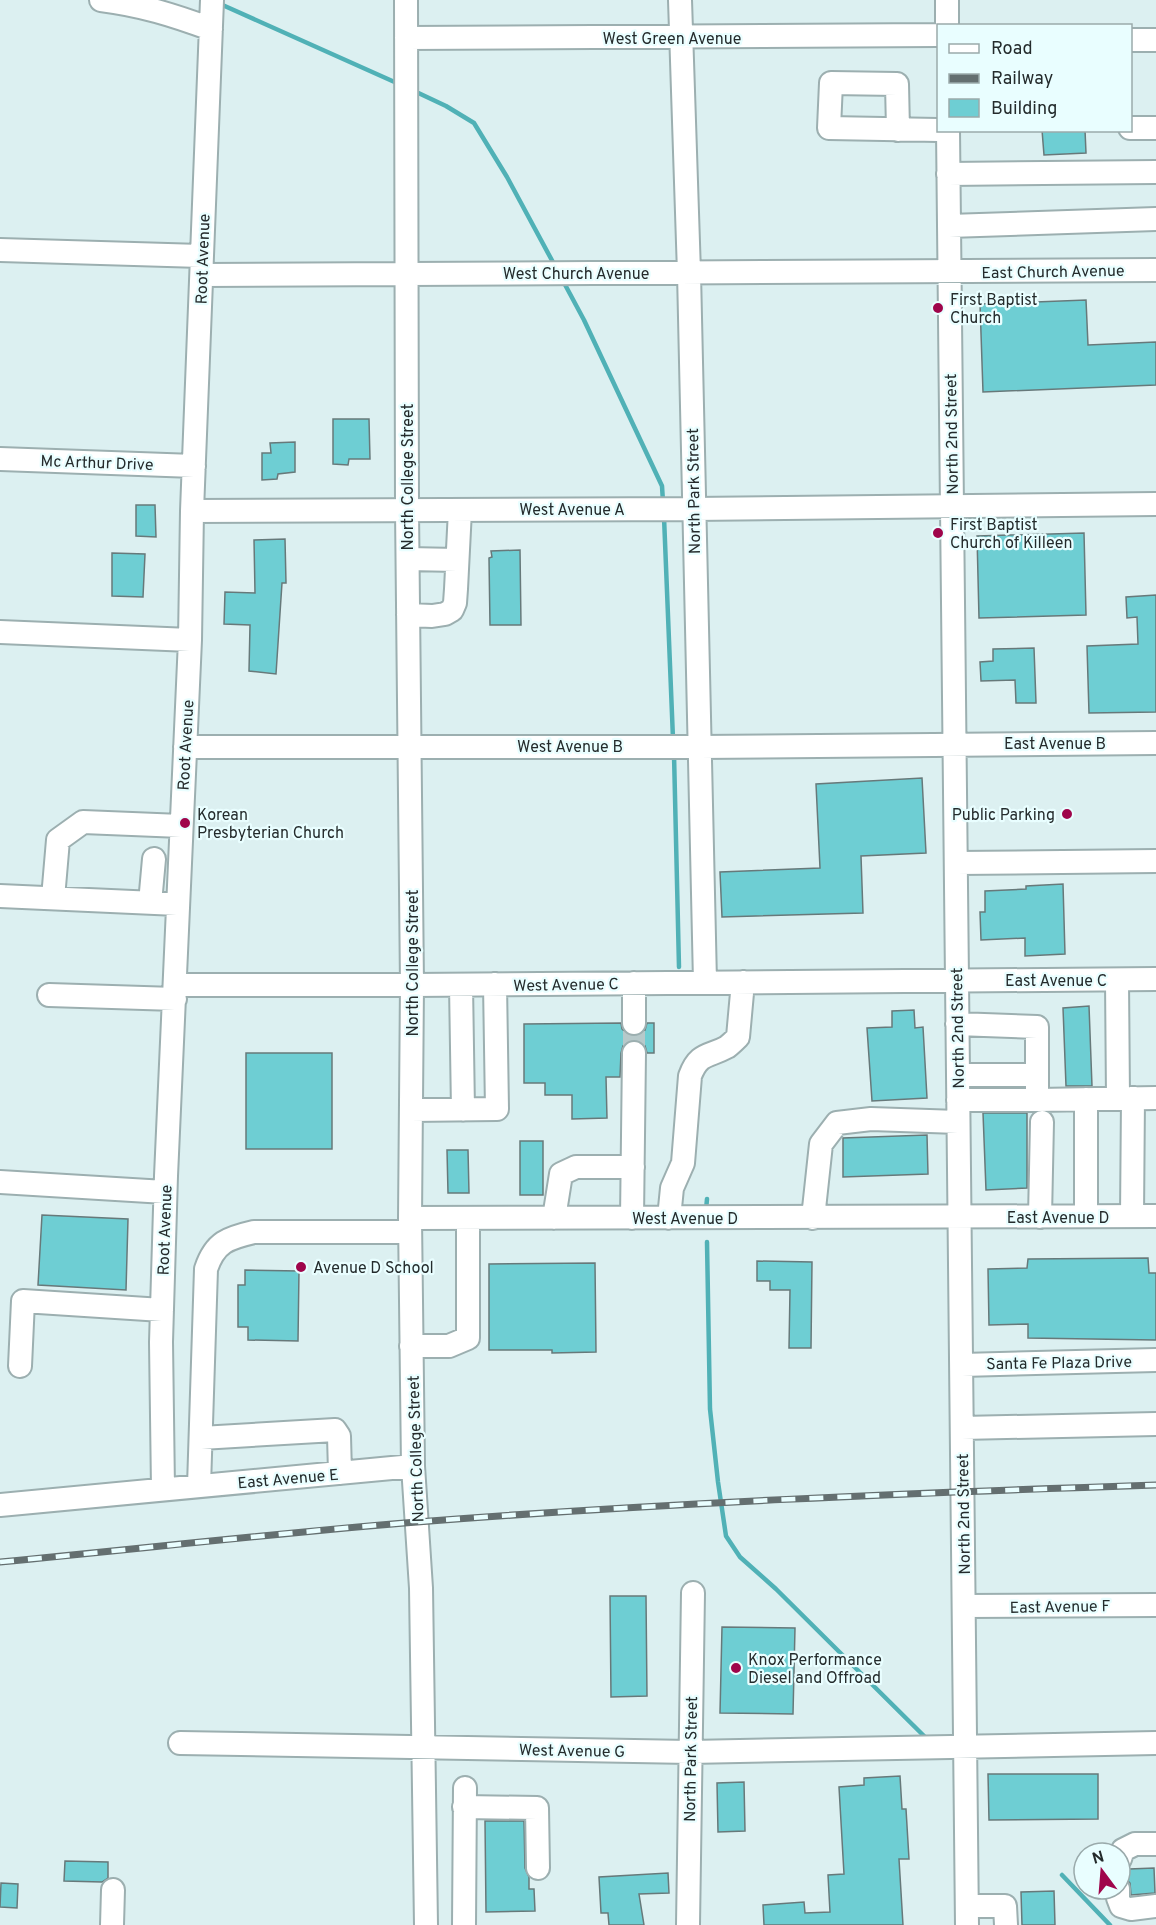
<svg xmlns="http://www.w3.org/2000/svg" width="1156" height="1925" font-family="Overpass,sans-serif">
	<rect width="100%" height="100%" fill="#dcf0f1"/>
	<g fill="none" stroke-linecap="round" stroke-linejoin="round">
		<path stroke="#50b1b6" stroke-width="4.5" d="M218,3L399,84
			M412,90L446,106L474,123L507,177L555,266
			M562,279L584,320L662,486L663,502
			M664,517L673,739
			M674,754L679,967
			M706,1210L707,1199
			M707,1242L710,1409L718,1482L726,1536L740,1557L776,1589L925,1737
			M1062,1875L1110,1925"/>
	</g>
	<path fill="#6eced3" stroke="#67797a" stroke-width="1.5" d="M1042,130H1085L1086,153L1044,155Z
		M1086,300L1088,345L1156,342V385L983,392L980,304Z
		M333,419H369L370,459H349L348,465L333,464Z
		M295,442V472L278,474L277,479L262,480V453H271L270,443Z
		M136,505H155L156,537L136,536Z
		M1084,533L1086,615L979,618L977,536Z
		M285,539L286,583H282L276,674L249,671L250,625L224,624L225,592L255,593L254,540Z
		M520,550L521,625H490L489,558L492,557L491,551Z
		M112,553L145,554L143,597L112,596Z
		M1156,595V712L1089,713L1087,646L1138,644L1137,617L1127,618L1126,597Z
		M1034,648L1036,703H1016L1015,680L981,681L980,662L993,661V649Z
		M922,778L926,853L861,856L863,913L722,917L720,872L820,868L816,784Z
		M1063,884L1065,954L1025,956V938L981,940L980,912H985V891L1026,889V886Z
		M1089,1006L1092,1086H1066L1063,1008Z
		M914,1010L915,1028L923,1027L927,1098L872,1101L867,1028L892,1027V1011Z
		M621,1023L622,1029L627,1034L635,1036L641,1034L645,1030L647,1023H654V1053H647L645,1046L641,1042L635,1040L628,1041L623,1046L621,1053L620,1077H606L607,1118L572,1119V1095H545V1083H524V1024Z
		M246,1053H332V1149H246Z
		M983,1113H1027V1188L986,1190Z
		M927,1135L928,1174L843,1177V1138Z
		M520,1141H543V1195H520Z
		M447,1150H468L469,1193H448Z
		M42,1215L128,1219L126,1290L38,1285Z
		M1148,1258L1149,1273H1156V1340L1028,1338V1324L989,1325L988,1269L1027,1268L1028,1259Z
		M757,1261L812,1262L811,1348H789L790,1290H770V1281H757Z
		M595,1263L596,1352L552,1353V1350H489V1264Z
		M245,1270L299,1271L298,1341L248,1340V1327H238V1285H245Z
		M610,1596H646L647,1696L611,1697Z
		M722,1627L795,1628L793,1714L720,1713Z
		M988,1774H1098V1819L989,1820Z
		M900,1776L902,1809H906L909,1859H899L903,1925H764L763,1905L804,1902L805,1913L830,1912L828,1875L844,1874L839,1787L864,1785V1778Z
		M744,1782L745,1831L718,1832L717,1783Z
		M485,1821H524L525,1868L529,1877V1889H534L535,1911L486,1912Z
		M65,1861L108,1862V1878L102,1882L64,1881Z
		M1154,1868L1155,1893L1131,1895L1130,1883L1124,1877L1123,1872L1129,1869Z
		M668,1873L669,1893L639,1894L644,1925H609L608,1913H601L599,1877Z
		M1,1883L18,1884L17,1908L0,1907Z
		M1054,1891L1055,1925H1022L1021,1892Z"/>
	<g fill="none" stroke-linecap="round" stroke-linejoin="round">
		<path stroke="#b7c9ca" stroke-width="22" stroke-dasharray="22 11" stroke-linecap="butt" d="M634,1053V1023"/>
		<g stroke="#9cafb0" stroke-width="26">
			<path id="minor" d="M101,0C141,5 173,15 211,29
				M406,0L407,510L412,985L410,1218L413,1466L421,1588L426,1925
				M680,0L689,273L705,982
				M947,0V26
				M406,38L938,35
				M1130,40H1156
				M1130,128H1156
				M898,130L897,84L831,83L829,128L938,130
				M948,130L967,1925
				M948,174L1156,172
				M949,226L1156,219
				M0,250L201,256
				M202,275L1156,270
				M0,459L194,466
				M192,511L693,509L1156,504
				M408,559L457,560
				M408,615L432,616L445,614L452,610L455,603L456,589L460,510
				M0,632L190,640
				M185,747H699L1156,743
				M956,863L1156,861
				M0,896L177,904
				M53,898L58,840L83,822L181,826
				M150,903L154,859
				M1117,980L1118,1098
				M175,985H412L1156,979
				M461,985L463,1110
				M49,995L175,999
				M634,1023V983
				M957,1024L1037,1027V1100L1156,1098
				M958,1075H1037
				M1086,1099V1216
				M958,1100H1037
				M411,1110L497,1109L495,984
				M0,1182L165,1192
				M1132,1216L1133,1098
				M1040,1217L1042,1122
				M410,1218L1156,1216
				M554,1218L561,1174L576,1167H633
				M632,1218L634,1053
				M669,1218L672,1188L683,1163L690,1076C699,1052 709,1057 727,1047C731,1044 735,1040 738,1037L743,982
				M813,1218L821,1144L837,1123L871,1119L958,1122
				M411,1346H449L468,1338V1218
				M962,1365L1156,1360
				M20,1366L23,1301L162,1310
				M962,1428L1156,1424
				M201,1438L335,1430L339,1436L340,1473
				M199,1486L206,1269C215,1242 228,1238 254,1232H410
				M163,1489L161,1342L166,1176L190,640L192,511L212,0
				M0,1505L413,1466
				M964,1606L1156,1605
				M180,1743L690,1752L1156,1743
				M464,1807L537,1808L538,1868
				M1120,1859L1123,1850L1135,1844H1156
				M1118,1889V1898L1121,1906L1131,1909L1156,1906
				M967,1906H1005L1006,1925
				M112,1925L113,1890
				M464,1925L465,1788
				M688,1925L693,1593"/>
		</g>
		<use href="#minor" stroke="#fff" stroke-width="22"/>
		<g stroke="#646f70" stroke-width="7">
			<path id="rail" d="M0,1562C139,1549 278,1533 417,1522C663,1503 910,1493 1156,1485"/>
		</g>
		<use href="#rail" stroke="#e9feff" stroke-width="4.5" stroke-dasharray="14" stroke-linecap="butt"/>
	</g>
	<g fill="#9f054b" stroke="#e9feff" stroke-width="2">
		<circle cx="938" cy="308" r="6"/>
		<circle cx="938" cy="533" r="6"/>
		<circle cx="1067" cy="814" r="6"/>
		<circle cx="185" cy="823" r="6"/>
		<circle cx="301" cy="1267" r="6"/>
		<circle cx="736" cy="1668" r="6"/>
	</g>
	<g text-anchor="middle" stroke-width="4.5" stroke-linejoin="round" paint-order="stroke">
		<g font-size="16" fill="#242b2c" stroke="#e9feff">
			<text x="672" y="44">West Green Avenue</text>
			<text transform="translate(202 259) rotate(-88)" y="6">Root Avenue</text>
			<text transform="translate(1053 271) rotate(-1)" y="6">East Church Avenue</text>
			<text x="576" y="279">West Church Avenue</text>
			<text transform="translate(951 434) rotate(-91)" y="6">North 2nd Street</text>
			<text transform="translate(97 462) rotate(2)" y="6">Mc Arthur Drive</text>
			<text transform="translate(407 477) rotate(-90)" y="6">North College Street</text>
			<text transform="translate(693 491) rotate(-91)" y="6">North Park Street</text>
			<text x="572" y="515">West Avenue A</text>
			<text x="1055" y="749">East Avenue B</text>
			<text transform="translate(185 745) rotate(-87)" y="6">Root Avenue</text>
			<text x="570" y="752">West Avenue B</text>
			<text transform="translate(412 963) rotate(-90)" y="6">North College Street</text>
			<text x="1056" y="986">East Avenue C</text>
			<text transform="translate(566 984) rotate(-1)" y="6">West Avenue C</text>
			<text transform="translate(957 1028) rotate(-91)" y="6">North 2nd Street</text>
			<text x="1058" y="1223">East Avenue D</text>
			<text x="685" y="1224">West Avenue D</text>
			<text transform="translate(164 1230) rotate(-88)" y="6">Root Avenue</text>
			<text transform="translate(1059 1362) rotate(-1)" y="6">Santa Fe Plaza Drive</text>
			<text transform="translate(415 1449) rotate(-92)" y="6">North College Street</text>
			<text transform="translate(288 1478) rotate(-5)" y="6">East Avenue E</text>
			<text transform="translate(963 1514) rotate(-91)" y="6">North 2nd Street</text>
			<text transform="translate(1060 1606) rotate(-1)" y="6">East Avenue F</text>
			<text transform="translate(572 1750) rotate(1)" y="6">West Avenue G</text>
			<text transform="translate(690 1759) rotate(-89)" y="6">North Park Street</text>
		</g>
		<g font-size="16" fill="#242b2c" stroke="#e9feff" text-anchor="start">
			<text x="950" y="305">First Baptist<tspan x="950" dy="18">Church</tspan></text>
			<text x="950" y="530">First Baptist<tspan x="950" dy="18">Church of Killeen</tspan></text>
			<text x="197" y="820">Korean<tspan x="197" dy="18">Presbyterian Church</tspan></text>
			<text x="1055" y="820" text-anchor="end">Public Parking</text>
			<text x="313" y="1273">Avenue D School</text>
			<text x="748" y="1665">Knox Performance<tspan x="748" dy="18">Diesel and Offroad</tspan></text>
		</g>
	</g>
	<rect x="937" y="24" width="195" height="108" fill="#e9feff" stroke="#9aaaab" stroke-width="1.5"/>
	<rect x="949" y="44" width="30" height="9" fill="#ffffff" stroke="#9aaaab" stroke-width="1.5"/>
	<text x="991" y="54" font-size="18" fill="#242b2c">Road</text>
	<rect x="949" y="74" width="30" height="9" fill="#646f70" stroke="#9aaaab" stroke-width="1.5"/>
	<text x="991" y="84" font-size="18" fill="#242b2c">Railway</text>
	<rect x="949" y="99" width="30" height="18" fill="#6eced3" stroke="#9aaaab" stroke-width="1.5"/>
	<text x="991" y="114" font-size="18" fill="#242b2c">Building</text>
	<g transform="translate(1102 1871) rotate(344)"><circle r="28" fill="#e9feff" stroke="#9aaaab" stroke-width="1.5"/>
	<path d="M0-4.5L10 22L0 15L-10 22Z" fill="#9f054b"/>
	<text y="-9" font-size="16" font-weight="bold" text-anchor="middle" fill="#242b2c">N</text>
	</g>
</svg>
